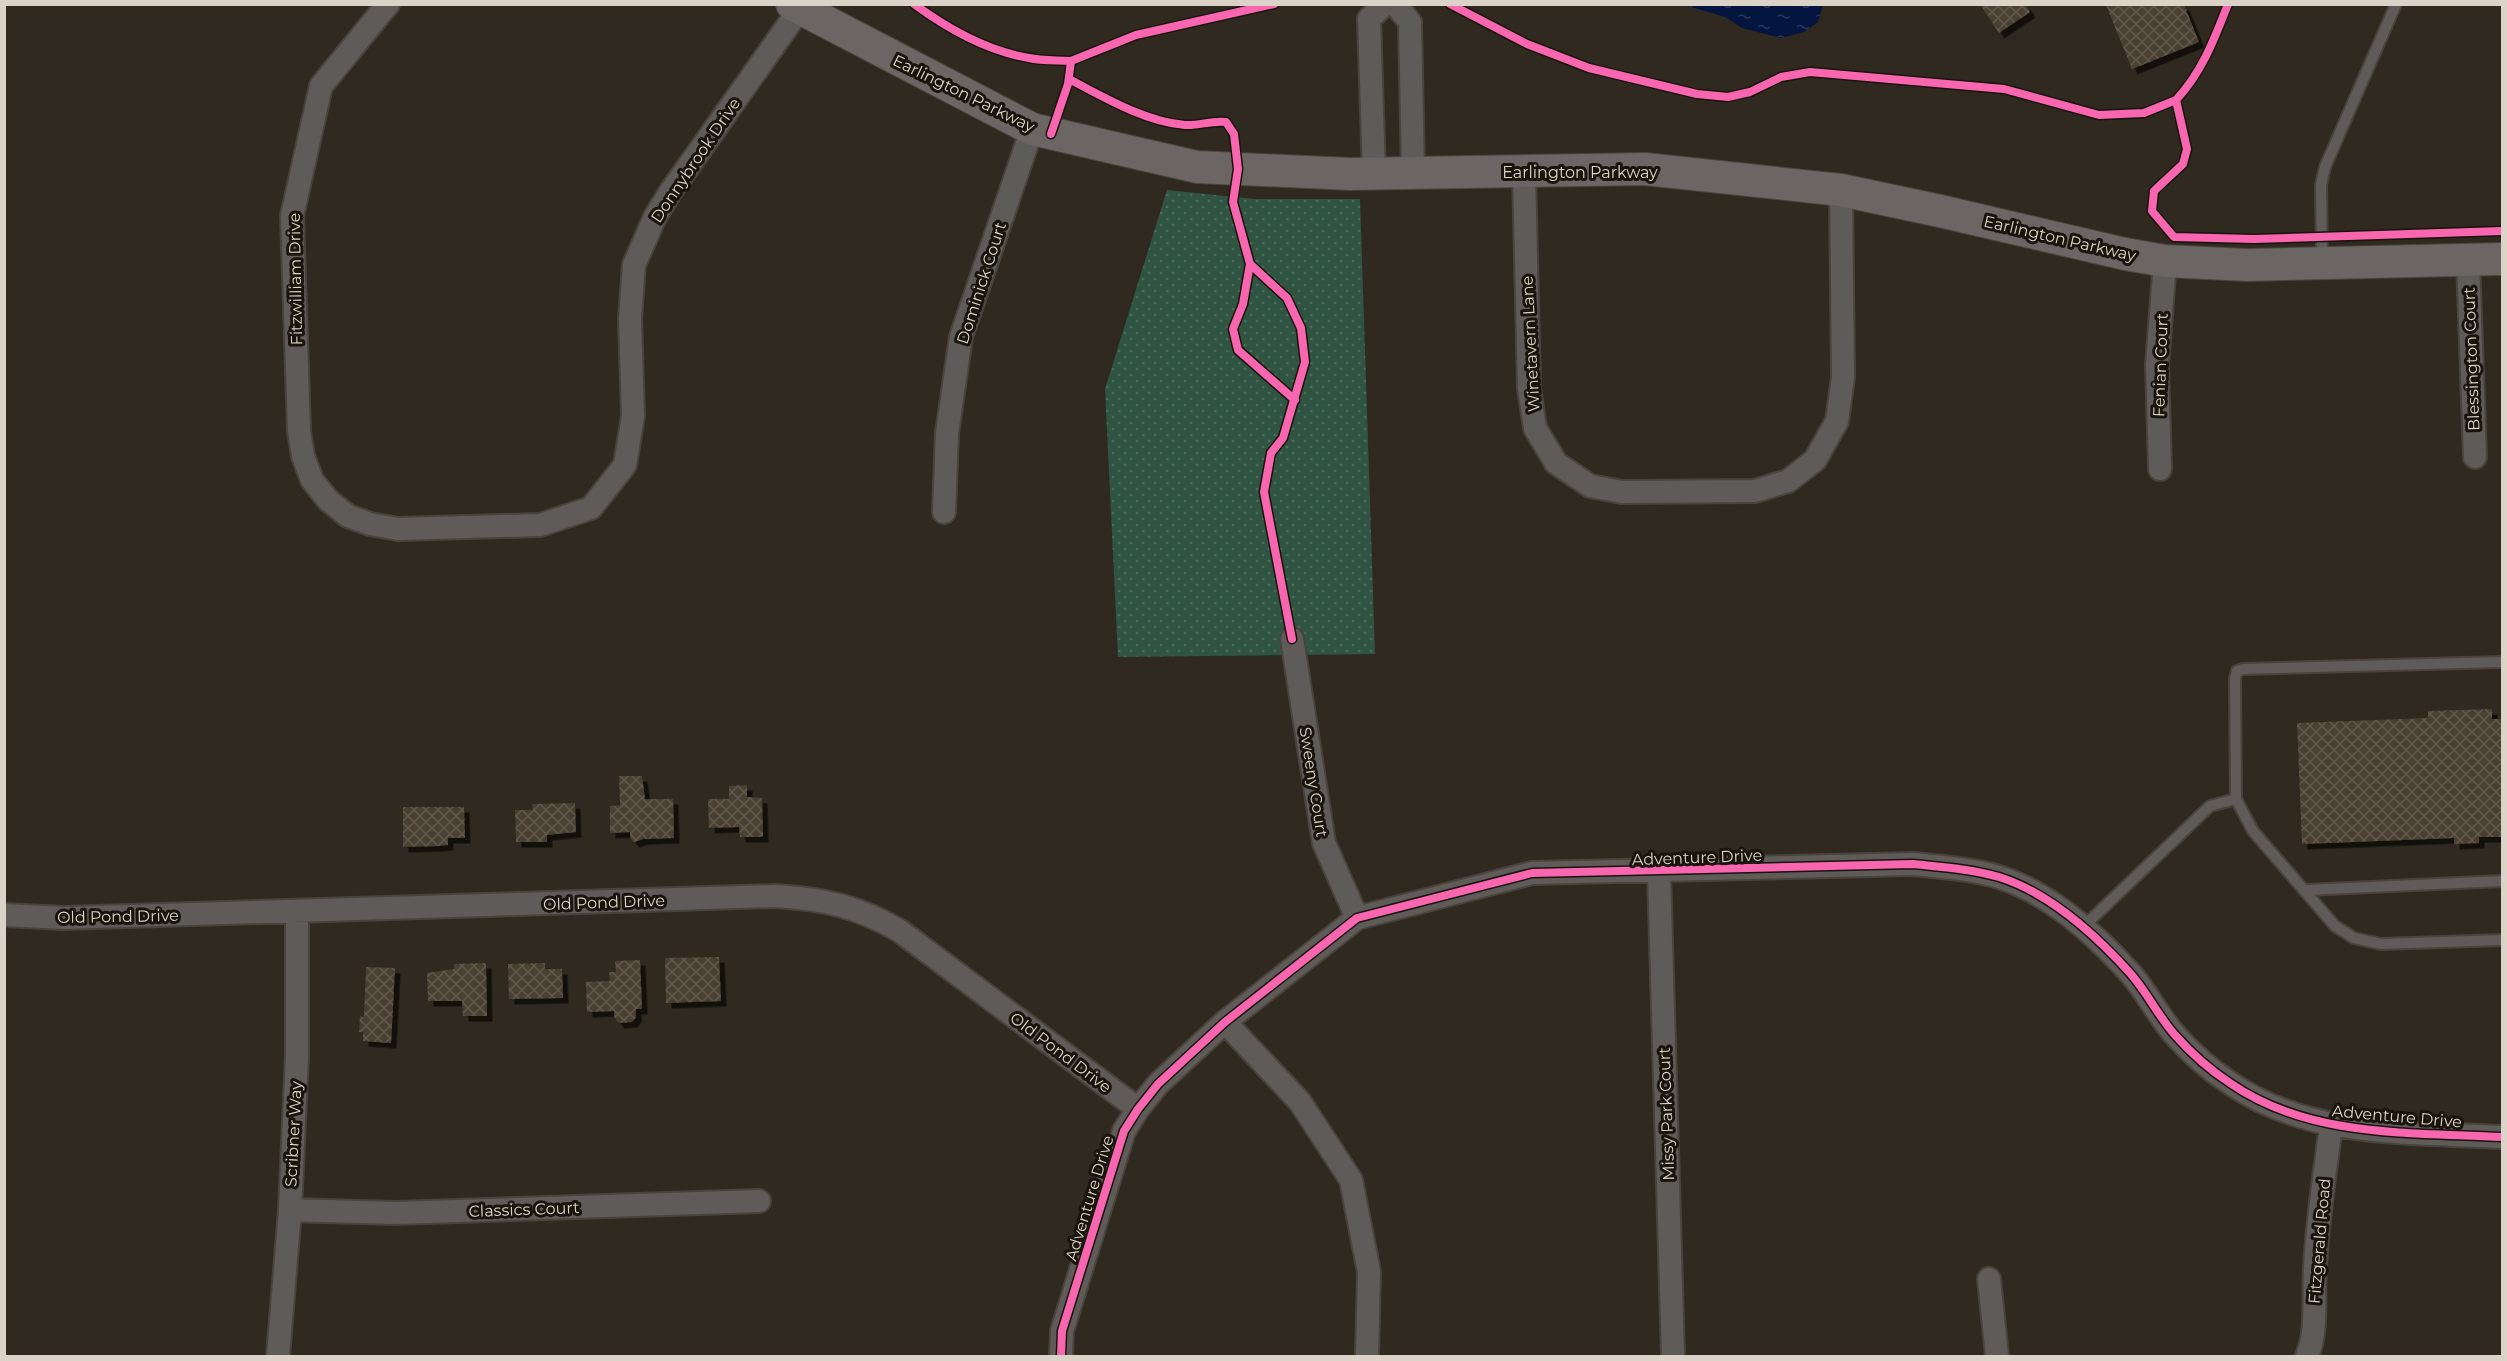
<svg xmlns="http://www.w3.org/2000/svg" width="2507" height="1361" font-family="Montserrat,sans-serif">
	<defs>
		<pattern id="park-dots" width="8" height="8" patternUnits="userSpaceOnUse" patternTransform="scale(1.5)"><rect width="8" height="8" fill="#2f5442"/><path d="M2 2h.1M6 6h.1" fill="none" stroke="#4d6c5c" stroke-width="1.8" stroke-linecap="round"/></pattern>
		<pattern id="water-ripples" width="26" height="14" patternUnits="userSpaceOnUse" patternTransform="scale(1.5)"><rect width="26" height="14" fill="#04163f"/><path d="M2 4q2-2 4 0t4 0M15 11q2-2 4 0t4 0" fill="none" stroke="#283759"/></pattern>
		<pattern id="building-cross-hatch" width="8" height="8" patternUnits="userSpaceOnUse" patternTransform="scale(1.5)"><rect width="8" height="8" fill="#483f32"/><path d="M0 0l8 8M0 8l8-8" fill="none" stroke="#625a4e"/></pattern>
		<filter id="shadow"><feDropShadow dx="5.5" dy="5.5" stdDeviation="0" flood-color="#0009"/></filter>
	</defs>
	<rect width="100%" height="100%" fill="#2f291f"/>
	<path fill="url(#park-dots)" d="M1167,190L1254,199H1360L1375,654L1118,657L1105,389Z"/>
	<path fill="url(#water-ripples)" d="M1684,5H1823L1818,22L1804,32L1781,38L1742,28L1725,17Z"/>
	<path fill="url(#building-cross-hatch)" filter="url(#shadow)" d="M1980,4H2025L2030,12L1999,33Z
		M2106,5H2184L2199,42L2132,69Z
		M2492,709V719H2502V837H2479V843L2454,844V838L2302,844L2297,723L2428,718V711Z
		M619,776H642L645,799H673L674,838L643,839L634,842L630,838V832L610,833V806L620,805Z
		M747,785V797L762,798L763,837H740L739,827L709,828L708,799H729V786Z
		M575,803L576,832L547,835V842H516L515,810H533L532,804Z
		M403,807H464L465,838H448V845L438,846L403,847Z
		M719,957L721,1001L666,1003L665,958Z
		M640,960L642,1009H636V1017L632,1022L619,1023L614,1017V1011L587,1012L586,982L610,981L609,972H616L615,961Z
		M486,963L487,1016H463L462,1001H428L427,973L454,969V964Z
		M545,963V969H562L563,998L509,999L508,964Z
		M366,967L395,968L391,1043L363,1041V1032H359L360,1016L364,1017Z"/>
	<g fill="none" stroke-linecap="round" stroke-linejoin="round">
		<g stroke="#49433c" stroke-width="14">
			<path id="lane" d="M2322,260L2321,185L2325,167L2396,4
				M2502,662L2243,669L2237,671L2235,678L2236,799L2253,831L2335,926L2354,938L2381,944L2502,940
				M2305,890L2502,881
				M2083,927L2210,806L2236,799"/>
		</g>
		<g stroke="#49433c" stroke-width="26">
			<path id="street" d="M388,4L321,86L292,216L299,431L303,456L312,480L328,500L348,516L370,524L398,529L540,525L591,508L625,465L633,416L630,318L634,265L655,217L671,191L799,10
				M1395,4L1410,22L1413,173
				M1524,172L1529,388L1535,428L1556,463L1590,486L1622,492L1755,491L1788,481L1815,460L1837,421L1843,377L1841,190
				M1374,174L1369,19L1385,4
				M2468,261L2475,457
				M2160,469L2157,365L2165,261
				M944,512L947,433L961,337L1032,129
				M1292,639L1324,843L1357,918
				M1659,872L1673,1356
				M4,915L64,918L775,896C824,899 857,906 900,931L1138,1109
				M1225,1022L1300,1102L1351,1180L1369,1272L1367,1356
				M290,1210L395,1213L759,1201
				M1989,1279L1997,1356
				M278,1356L290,1210L297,1054V911
				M1061,1356L1062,1331L1124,1131L1138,1109L1158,1084L1225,1022L1357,918L1532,873L1913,864C1942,867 1971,869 1999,877C2050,893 2094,933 2130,973C2147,992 2158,1016 2175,1035C2191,1053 2210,1070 2230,1083C2309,1138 2410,1132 2502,1137
				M2307,1356C2318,1331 2313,1296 2315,1269C2317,1221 2325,1173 2331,1126"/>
		</g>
		<g stroke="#49433c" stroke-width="34">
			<path id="secondary" d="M792,4L1032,129L1197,167L1350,174L1645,169L1841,190L1940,211L2125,254L2165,261L2247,265L2502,259"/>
		</g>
		<use href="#lane" stroke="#5f5b59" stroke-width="10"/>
		<use href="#street" stroke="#5f5b59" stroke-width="22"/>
		<use href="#secondary" stroke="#6b6663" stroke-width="32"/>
		<g stroke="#19140c" stroke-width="11">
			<path id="cycleway" d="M914,4C948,29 987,51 1029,58C1042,61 1057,60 1071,61
				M1450,4L1527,44L1589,68L1697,94L1728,97L1750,92L1781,77L1810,72L2004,89L2099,115L2144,113L2176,100
				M2228,4C2214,40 2202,72 2176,100L2187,149L2183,164L2154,191L2152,211L2174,237L2254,239L2502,231
				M1069,79C1103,97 1146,122 1185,125C1199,126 1212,120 1226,122L1234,134L1238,169L1233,202L1250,264L1287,298L1301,328L1305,362L1283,438L1271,453L1264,492L1292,639
				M1051,134L1068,84L1071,61L1136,35L1274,4
				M1250,264L1243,304L1233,329L1238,350L1295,400
				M1061,1356L1062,1331L1124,1131L1138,1109L1158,1084L1225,1022L1357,918L1532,873L1913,864C1942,867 1971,869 1999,877C2050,893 2094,933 2130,973C2147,992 2158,1016 2175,1035C2191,1053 2210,1070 2230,1083C2309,1138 2410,1132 2502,1137"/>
		</g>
		<use href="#cycleway" stroke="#f766af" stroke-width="8"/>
	</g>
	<g text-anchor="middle" stroke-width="6" stroke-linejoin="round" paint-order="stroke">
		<g font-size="16" fill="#dbd3c8" stroke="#19140c">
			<text transform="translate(964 93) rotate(26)" y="6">Earlington Parkway</text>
			<text transform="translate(695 160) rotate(-56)" y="6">Donnybrook Drive</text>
			<text x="1580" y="178">Earlington Parkway</text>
			<text transform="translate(2060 238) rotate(13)" y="6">Earlington Parkway</text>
			<text transform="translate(295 279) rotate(-91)" y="6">Fitzwilliam Drive</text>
			<text transform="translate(981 283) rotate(-72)" y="6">Dominick Court</text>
			<text transform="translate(1530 344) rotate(-93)" y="6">Winetavern Lane</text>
			<text transform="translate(2471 359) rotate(-92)" y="6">Blessington Court</text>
			<text transform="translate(2160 365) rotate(-88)" y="6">Fenian Court</text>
			<text transform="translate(1314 782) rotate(81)" y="6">Sweeny Court</text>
			<text transform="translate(1697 857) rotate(-2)" y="6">Adventure Drive</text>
			<text transform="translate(604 902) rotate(-2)" y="6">Old Pond Drive</text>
			<text transform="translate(118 916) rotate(-1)" y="6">Old Pond Drive</text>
			<text transform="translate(1061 1052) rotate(37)" y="6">Old Pond Drive</text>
			<text transform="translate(1666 1114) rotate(-92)" y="6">Missy Park Court</text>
			<text transform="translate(2397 1116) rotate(5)" y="6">Adventure Drive</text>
			<text transform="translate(293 1134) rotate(-87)" y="6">Scribner Way</text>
			<text transform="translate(1089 1198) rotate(-73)" y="6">Adventure Drive</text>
			<text transform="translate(524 1209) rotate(-2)" y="6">Classics Court</text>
			<text transform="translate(2319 1241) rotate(-85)" y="6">Fitzgerald Road</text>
		</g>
	</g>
	<rect width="2507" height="1361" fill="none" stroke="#dbd3c8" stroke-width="12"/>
</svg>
